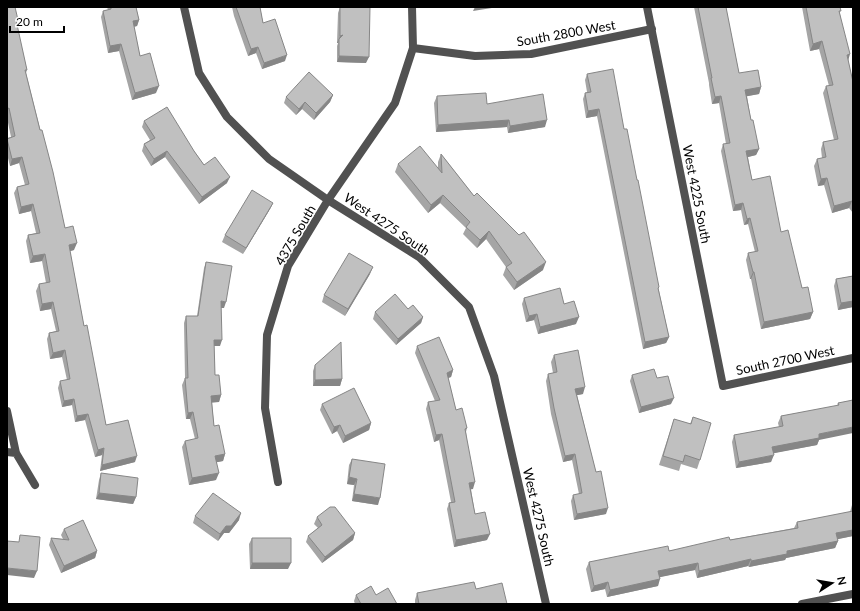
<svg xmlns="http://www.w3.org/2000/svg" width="860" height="611" font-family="Lato,sans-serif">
	<rect width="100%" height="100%" fill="#fff"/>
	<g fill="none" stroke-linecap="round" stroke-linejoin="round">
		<path stroke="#515151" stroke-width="8" d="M184,7L199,73L227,117L269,159L328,200L288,266L267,335L265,408L278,482
			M412,7L413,48L395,103L328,200L419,257L469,307L494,376L546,604
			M647,7L723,386L853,358
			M413,48L475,56L531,54L652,29
			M7,411L16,453L35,485
			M7,452L16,453
			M802,604L853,594"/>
	</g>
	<path fill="#a5a5a5" d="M7,7L18,20L16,24L27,70L26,73L65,228L74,250L70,251L84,326L106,425L135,462L100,471L102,455L95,457L85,420L75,422L72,405L62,407L58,388L60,381L67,380L62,357L50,359L47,339L49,333L56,331L51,309L40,311L36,291L39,284L46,283L42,261L30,263L26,241L28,235L36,233L31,211L19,214L14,193L17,187L25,185L19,163L10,166L7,154V138L11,137L7,118Z
		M107,7H136L139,20L137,26L134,27L140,56L156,93L132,100L119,51L108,53L101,17L103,11L108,10Z
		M232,7H260L263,23L285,61L262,69L256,53L248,56L234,16Z
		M340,7L366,63L337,62V46L338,43H337L338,13Z
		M694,7H729V8H726L739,73L761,87L759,94L747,96L751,120L759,149L756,155L748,157L752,180L781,232L802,288L813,312L810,319L761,329L751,279H750L746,260L748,253L755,252L748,224L744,225L741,210L733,211L721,151L723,144H726L719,103L712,104L709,85V83Z
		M802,7H840V14L848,60L853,82V213L849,208L832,213L824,185L818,186L814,166L817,159L822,158L821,149L823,142L834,140L823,93L826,86H829L819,49L810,51Z
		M587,74L624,129L669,337L666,343L643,349L597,116L586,118L583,99L585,93L587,92L585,80Z
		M333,95L330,102L314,120L302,109L296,115L284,103L286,97Z
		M437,96L487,104L545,127L508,133L507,127L436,132L434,103Z
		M144,121L194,151L204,165L227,183L199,204L165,157L151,166L142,151L144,144L150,140L142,127Z
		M441,154L474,196L543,270L514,290L503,275L506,267L486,239L477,248L463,234L466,228L440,203L428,213L395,172L398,164L438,169V162Z
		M273,203L270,209L243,254L222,242L225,235Z
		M206,262L224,308H221L220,346H214L215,375L221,395L219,402H212L214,426L225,454L223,461L217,462L216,480L189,485L182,447L185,441L195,439L190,419H186L182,385L185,378L184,323L186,316H197L204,268Z
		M370,274L345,316L322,302L324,295Z
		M853,276V307L838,310L834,286L836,279Z
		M524,298L564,304L576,324L538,334L534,320L526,322L522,304Z
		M375,312L423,317L421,323L396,345L373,319Z
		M417,346L453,370L451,377L448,378L456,410L467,428L466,432L473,489H471L475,514L487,540L454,547L447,509L449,503L451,502L439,440L434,442L426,409L428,402L435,401L415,353Z
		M554,355L583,394L577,395L606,514L574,520L571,501L573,495L579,494L572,460L563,462L551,414L546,381L548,374L553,373L551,362Z
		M315,365L342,379L340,386H313V371Z
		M632,375L657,378L671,404L639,413L630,381Z
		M853,400L819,440L817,445L773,453L771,462L736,468L732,442L734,435L779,427L778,423L781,416L837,406L838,403Z
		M322,404L371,423L369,430L343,443L337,431L332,434L320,410Z
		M693,417L700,460L697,469L681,464L679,471L659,465L674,419L690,424Z
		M352,459L378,505L352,501L354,485L347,484L349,465Z
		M101,473L136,497L133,504L96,499L99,480Z
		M852,505H853V536L837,539L838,541L835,548L786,558L785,560L749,567L748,566L697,578L695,570L659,577L658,586L607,597L605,589L591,592L586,569L589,562L669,551L794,528L797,522L850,512Z
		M195,516L239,520L229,533H224L218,541L193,523Z
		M317,517L355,533L353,540L322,563L306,542L308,536L318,528L314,524Z
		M64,529L97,551L95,558L61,573L49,545L51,538L63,539L61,535Z
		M252,538L288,569H250L249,544Z
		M476,589L507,604H415V600L417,593Z
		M356,595H376L397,604H355L354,601Z"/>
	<path fill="#868686" d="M475,7H498L473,11Z
		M139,20L137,26L131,27L133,21Z
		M343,35L339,39L338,43H337L340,36Z
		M822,41L819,49L810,51L813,44Z
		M121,44L119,51L108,53L110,46Z
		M258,47L256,53L248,56L251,49Z
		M850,54L848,61L847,55Z
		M287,55L285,61L262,69L264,63Z
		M339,56L369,57L366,63L337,62Z
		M159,86L156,93L132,100L135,93Z
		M761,87L759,94L743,97L745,90Z
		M333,95L330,102L314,120L316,113Z
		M721,96L719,103L712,104L715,97Z
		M305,102L302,109L296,115L299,109Z
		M599,109L597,116L586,118L588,111Z
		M509,120L507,127L436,132L438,125Z
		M547,120L545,127L508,133L510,126Z
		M759,149L756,155L744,158L746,151Z
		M167,151L165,157L151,166L154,159Z
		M22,157L19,163L10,166L12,159Z
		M230,177L227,183L199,204L202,197Z
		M827,178L824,185L818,186L821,179Z
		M443,195L440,203L428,213L431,205Z
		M852,201L849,208L832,213L834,206Z
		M273,203L270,209L243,254L246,248Z
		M743,203L741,210L733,211L735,205Z
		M33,204L31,211L19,214L21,207Z
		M750,218L748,224L744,225L747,219Z
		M489,231L486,239L477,248L480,240Z
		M77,243L74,250L67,252L69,245Z
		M45,254L42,261L30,263L33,256Z
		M546,262L543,270L514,290L517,282Z
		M373,267L370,274L345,316L348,309Z
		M753,272H754L751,279H750Z
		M221,301L226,302L224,308H219Z
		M853,301V307L838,310L841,303Z
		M53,302L51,309L40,311L42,304Z
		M813,312L810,319L761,329L764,322Z
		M537,314L534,320L526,322L529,316Z
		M423,317L421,323L396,345L398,339Z
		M579,317L576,324L538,334L540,327Z
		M669,337L666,343L643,349L645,342Z
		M214,340H222L220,346H211Z
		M65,350L62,357L50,359L53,353Z
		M453,370L451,377L445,379L447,373Z
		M342,379L340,386H313L315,380Z
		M585,387L583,394L573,396L575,389Z
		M221,395L219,402L209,403L211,396Z
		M674,398L671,404L639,413L641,407Z
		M74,399L72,405L62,407L64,401Z
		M193,412L190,419H186L188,413Z
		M88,414L85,420L75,422L77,416Z
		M371,423L369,430L343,443L345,436Z
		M340,425L337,431L332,434L334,427Z
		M853,427V433L819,440L817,445L770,454L772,447L819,434Z
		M442,434L439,440L434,442L436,435Z
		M104,448L102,455L95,457L98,450Z
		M225,454L223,461L213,463L215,456Z
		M575,454L572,460L563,462L565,456Z
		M774,455L771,462L736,468L739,462Z
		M137,456L135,462L100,471L102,465Z
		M219,473L216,480L189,485L192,478Z
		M349,477L357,479L354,485L347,484Z
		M475,482L473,489L467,490L469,483Z
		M99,493L136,497L133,504L96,499Z
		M354,494L380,498L378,505L352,501Z
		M608,508L606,514L574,520L577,514Z
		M241,513L239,520L229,533H224L218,541L220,534L226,526Z
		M853,530V536L834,540L836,533Z
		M355,533L353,540L322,563L325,557Z
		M490,534L487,540L454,547L456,540Z
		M838,541L835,548L786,558L785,560L749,567L751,561L787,551Z
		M97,551L95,558L61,573L64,566Z
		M751,559L748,566L697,578L699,571Z
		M252,563H291L288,569H250Z
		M698,563L695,570L656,578L658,571Z
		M7,568L37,571L34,578L7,575Z
		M660,579L658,586L607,597L610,590Z
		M608,582L605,589L591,592L594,586Z"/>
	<path fill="#c0c0c0" stroke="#868686" d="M7,7H15L18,20H16L27,70H25L40,130H42L53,172L65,228L73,226L77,243L69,245L84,326L87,325L106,425L128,420L137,456L102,465L104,448L98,450L88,414L77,416L74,399L64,401L60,381L70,379L65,350L53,353L49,333L59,331L53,302L42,304L39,284L50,282L45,254L33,256L28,235L40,233L33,204L21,207L17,187L29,184L22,157L12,159L7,139L15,136L9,108L7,109Z
		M111,7H136L139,20L133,21L140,56L150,53L159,86L135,93L121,44L110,46L103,11L111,9Z
		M236,7H260L263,23L275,19L287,55L264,63L258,47L251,49Z
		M340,7H370L369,57L339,56V39L343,35L340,36Z
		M698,7H726L739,73L758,70L761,87L745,90L751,120H753L759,149L746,151L752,180L770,176L781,232L788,230L802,288L808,287L813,312L764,322L754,272H753L748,253L758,251L750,218L747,219L743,203L735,205L723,144L730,143L721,96L715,97L711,78H712Z
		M806,7H840L841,11H839L850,54L847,55L853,82V202L852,201L834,206L827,178L821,179L817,159L826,157L823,142L838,139L826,86L833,85L822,41L813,44Z
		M613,69L624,129H627L637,180H638L659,287L658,288L669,337L645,342L599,109L588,111L585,93L591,92L587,74Z
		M309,72L333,95L316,113L305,102L299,109L286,97Z
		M486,93L487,104L543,94L547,120L510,126L509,120L438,125L437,96Z
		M167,107L194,151L204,165L215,157L230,177L202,197L167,151L154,159L144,144L155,138L144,121Z
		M420,146L442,173L441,154L474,196L477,193L519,235L524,232L546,262L517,282L506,267L512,263L489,231L480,240L466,227L470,222L443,195L431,205L398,164Z
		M252,190L273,203L246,248L225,235Z
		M349,253L373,267L348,309L324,295Z
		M206,262L232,266L226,302L221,301L222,340H214L215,375H219L221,395L211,396L214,426L219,425L225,454L215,456L219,473L192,478L185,441L198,438L193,412L188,413L185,378H188L186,316H198Z
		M853,276V301L841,303L836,279Z
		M560,288L564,304L574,301L579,317L540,327L537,314L529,316L524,298Z
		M395,294L408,309L413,305L423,317L398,339L375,312Z
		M439,337L453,370L447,373L456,410L462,408L467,428L465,429L475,482L469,483L475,514L485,512L490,534L456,540L449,503L455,502L442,434L436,435L428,402L440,400L417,346Z
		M341,342L342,379L315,380V365Z
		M578,350L585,387L575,389L596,472L601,471L608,508L577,514L573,495L582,493L575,454L565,456L554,408L548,374L557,372L554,355Z
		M654,369L657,378L668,376L674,398L641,407L632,375Z
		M354,388L371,423L345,436L340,425L334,427L322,404Z
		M853,400V427L819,434V438L772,447L774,455L739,462L734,435L783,426L781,416L839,405L838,403Z
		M693,417L711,423L700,460L685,455L683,462L663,456L674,419L691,424Z
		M352,459L385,464L380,498L354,494L357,479L349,477Z
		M101,473L138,478L136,497L99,493Z
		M213,493L241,513L231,526H226L220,534L195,516Z
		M330,507H335L355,533L325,557L308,536L322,525L317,517Z
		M853,511V530L836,533L838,541L787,551V554L751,561V559L699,571L698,563L658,571L660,579L610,590L608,582L594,586L589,562L668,546L669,551L729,537L730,540L798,528L797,522Z
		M83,520L97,551L64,566L51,538L69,540L64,529Z
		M20,535L40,537L37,571L7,568V541L19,542Z
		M252,538H291V563H252Z
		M474,582L476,589L502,583L507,604H419L417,593Z
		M371,586L376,595L388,588L397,604H360H361L356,595Z"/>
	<g text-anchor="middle" stroke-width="3" stroke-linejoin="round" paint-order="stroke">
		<g font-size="13" fill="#000" stroke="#fff">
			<text transform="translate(566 33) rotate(-10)" y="5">South 2800 West</text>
			<text transform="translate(697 194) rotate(79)" y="5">West 4225 South</text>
			<text transform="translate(387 224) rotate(34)" y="5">West 4275 South</text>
			<text transform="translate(295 235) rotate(-60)" y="5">4375 South</text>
			<text transform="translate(785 360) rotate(-12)" y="5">South 2700 West</text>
			<text transform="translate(539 517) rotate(77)" y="5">West 4275 South</text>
		</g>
	</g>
	<rect width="860" height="611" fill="none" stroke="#000000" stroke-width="16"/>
	<g transform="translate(832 583) rotate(78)" stroke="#ffffff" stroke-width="3" paint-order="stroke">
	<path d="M0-3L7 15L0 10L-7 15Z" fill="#000000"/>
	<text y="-6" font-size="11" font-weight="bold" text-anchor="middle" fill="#000000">N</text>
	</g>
	<path d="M10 26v6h54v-6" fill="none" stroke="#000000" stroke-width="2"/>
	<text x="16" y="26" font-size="12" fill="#000000" stroke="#ffffff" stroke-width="3" paint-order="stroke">20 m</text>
</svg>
